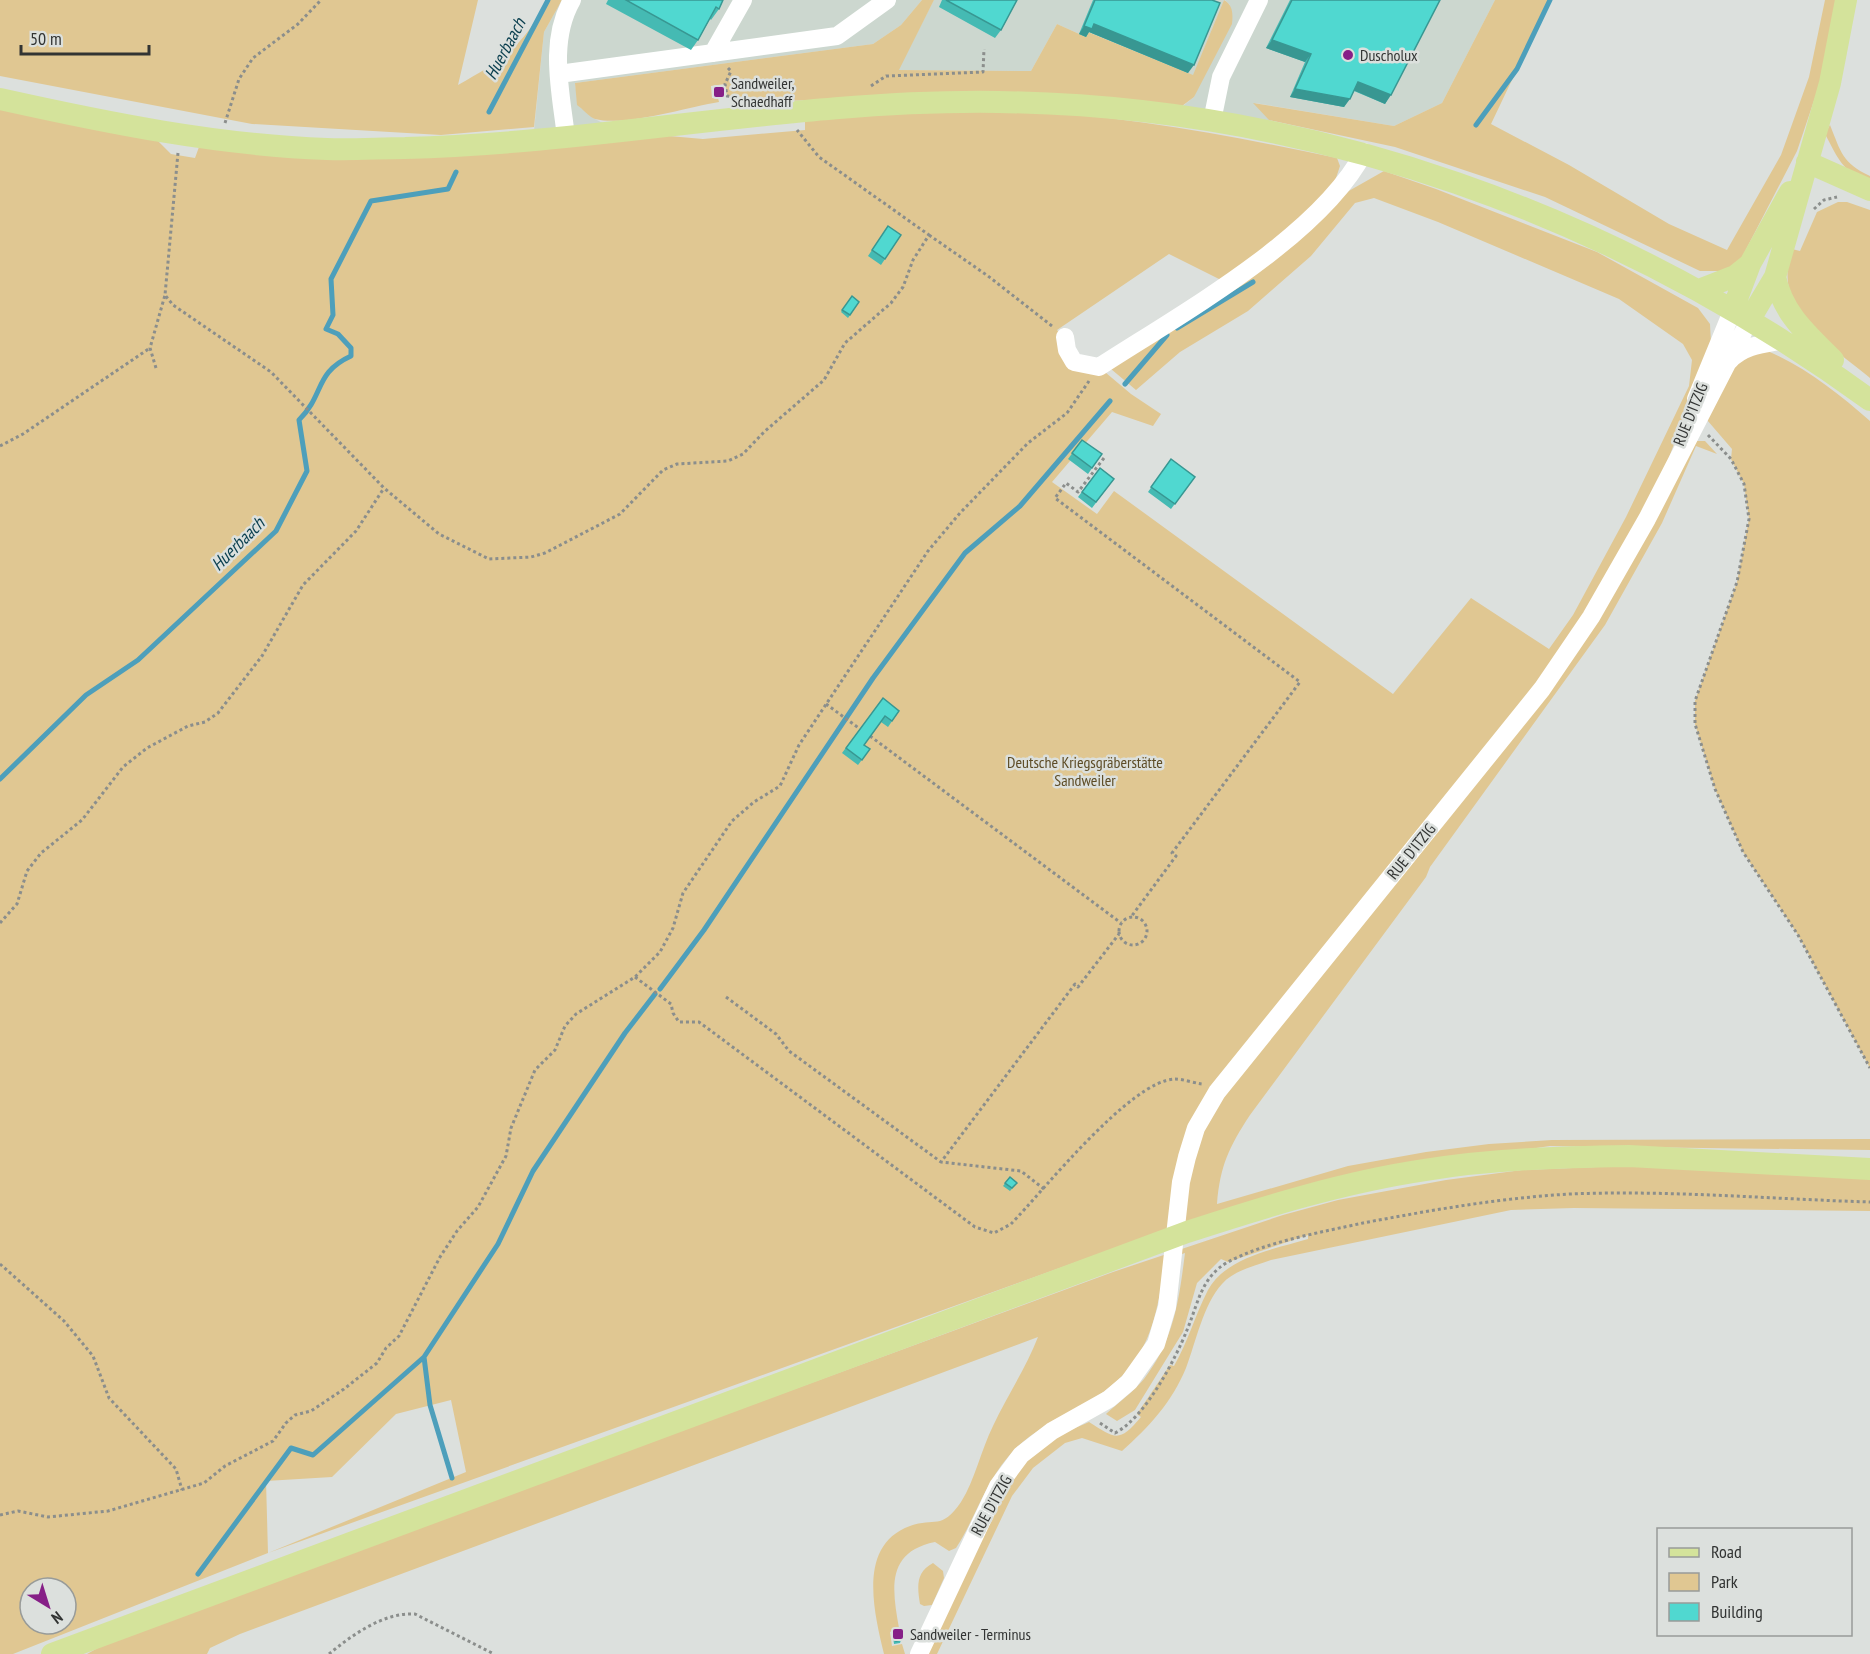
<svg xmlns="http://www.w3.org/2000/svg" width="1870" height="1654" font-family="'PT Sans Narrow',sans-serif">
	<rect width="100%" height="100%" fill="#dce0dd"/>
	<path fill="#ccd7cf" d="M562,0H922L901,25L873,44L575,83L578,105L593,118L620,132L533,141L544,32Z
		M934,0H1224L1193,76L1088,32L1086,37L1057,24L1031,71L898,70Z
		M1225,0H1495L1442,103L1394,126L1255,103L1283,134L1172,115L1194,97L1230,5Z"/>
	<path fill="#e0c792" fill-rule="evenodd" d="M0,0H478L458,85C503,60 523,46 548,0H562L544,32L534,127L441,135L252,124L0,76Z
		M922,0H934L899,70L1031,71L1057,24L1086,37L1088,32L1193,75L1224,0C1233,5 1233,14 1232,24L1194,97L1182,106C1106,99 1031,90 955,92C879,93 802,108 727,96L725,84L711,86L712,98H718L719,102C687,107 626,127 595,119C589,117 583,109 577,105L575,83L873,44L901,25Z
		M1495,0H1550L1491,124L1569,165L1669,224L1727,250L1781,155L1809,77L1825,0H1836L1823,74L1797,151L1738,265L1726,271H1700L1545,197L1395,147L1269,120L1253,103L1394,126L1442,103Z
		M0,107L158,141L171,154L195,158L199,147L317,159L459,156L669,136L703,139L805,130V120C867,117 931,110 993,110C1109,112 1223,134 1337,158L1340,166L1335,181L1339,189L1309,221L1227,283L1169,254L1057,330C1066,339 1067,350 1074,362L1099,367L1131,394L1161,414L1153,426L1112,412L1052,482L1097,514L1114,491L1393,694L1471,598L1549,649L1573,615L1626,517L1689,386L1692,360L1683,344L1619,299L1438,222L1374,198L1355,203L1311,256L1248,311L1180,352L1136,390L1111,369L1238,284L1318,222L1347,192L1384,171L1436,189L1597,252L1698,308L1710,324L1711,343L1649,512L1686,441H1705L1717,454L1696,446L1662,523L1605,625L1430,867L1426,877L1250,1115C1229,1147 1220,1166 1217,1204L1348,1166L1426,1152L1489,1144L1552,1140L1870,1139V1150L1550,1146L1351,1175L1207,1215L268,1553L13,1654H0ZM451,1400L466,1472L268,1553L266,1481L332,1477L396,1414ZM30,1588H66V1624H30Z
		M1830,125C1841,152 1842,163 1870,176V183C1841,169 1840,162 1825,134Z
		M1838,202H1847L1870,210V378C1828,343 1771,311 1792,249L1800,251L1817,212Z
		M1765,350C1804,366 1838,393 1870,421V1068L1798,935L1743,852L1715,789L1695,724V701L1737,582L1749,519L1744,484L1731,459L1732,449L1701,413L1739,357Z
		M1621,1166L1870,1177V1211L1574,1208L1511,1210L1271,1260C1255,1266 1234,1270 1222,1284C1203,1305 1196,1342 1186,1368C1172,1402 1149,1427 1122,1451L1082,1438L1065,1443L1033,1468L1012,1496L937,1654H926C953,1598 995,1486 1040,1448C1054,1436 1073,1429 1089,1422C1116,1439 1119,1443 1141,1417L1137,1414L1170,1365L1174,1366C1188,1342 1195,1315 1208,1290C1226,1257 1275,1249 1308,1239V1235L1228,1262L1221,1259L1197,1283L1183,1332L1135,1410L1117,1421L1106,1414C1118,1403 1133,1392 1144,1379C1174,1340 1179,1300 1185,1253L1166,1259C1154,1332 1147,1370 1078,1408C1053,1421 1026,1435 1008,1457C984,1485 975,1519 956,1548L949,1551L935,1542C886,1552 892,1589 899,1628L890,1632L892,1646L902,1644L905,1654H884C874,1612 857,1545 910,1526C935,1517 941,1531 961,1502C975,1480 981,1450 993,1426C1007,1396 1026,1368 1038,1337L240,1634L210,1648L207,1654H87L112,1640L1113,1272L1283,1215L1338,1200L1446,1180L1522,1170Z
		M933,1563L943,1571L944,1578L932,1605L924,1606L920,1604C917,1586 916,1572 933,1563Z"/>
	<g fill="none" stroke-linecap="round" stroke-linejoin="round">
		<path stroke="#4d9fbb" stroke-width="5" d="M489,112L548,0
			M1476,125L1517,69L1550,0
			M1177,328L1253,282
			M1125,384L1167,335
			M0,779L86,695L138,660L276,531L307,471L299,420C325,394 314,373 351,356V348L338,334L326,329L333,315L331,279L371,201L448,189L456,172
			M660,989L704,930L873,678L965,553L1020,506L1110,401
			M452,1478L430,1405L424,1357L498,1244L533,1171L625,1033L655,994
			M198,1574L291,1448L313,1455L424,1357"/>
		<path stroke="#8b8e8c" stroke-width="3" stroke-dasharray="3 3" stroke-linecap="butt" d="M728,68L731,71L725,84L727,96L737,97
			M871,86L886,76L983,72L984,49
			M225,123L239,79L253,58L298,24L321,0
			M178,153L165,295L173,305L271,372L384,488L439,534L489,559L531,557L545,553L620,514L663,470L677,464L728,461L743,454L764,432L824,380L845,343L891,303L903,287L913,260L929,235L819,157L797,130
			M1814,209L1824,200L1837,197
			M929,235L988,276L1052,326
			M156,368L150,348L165,295
			M1708,435L1731,459L1744,484L1749,519L1737,582L1695,701V724L1715,789L1743,852L1798,935L1870,1068
			M0,446L23,434L150,348
			M1104,458L1078,492L1066,483L1055,498L1300,682L1172,853L1176,856L1131,917
			M826,704L860,729
			M870,736L1121,923
			M1119 931a14 14 0 1 1 28 0a14 14 0 1 1-28 0Z
			M0,923L17,904L27,871L41,853L82,820L123,767L147,748L188,726L205,722L218,713L262,656L303,585L356,531L384,488
			M635,977L671,1004L673,1013L679,1022H699L975,1227L994,1233L1011,1224C1043,1191 1131,1080 1175,1079C1183,1079 1194,1083 1202,1084
			M726,997L776,1034L789,1051L941,1162
			M1044,1189L1021,1171L941,1162L1075,984L1078,987L1119,934
			M0,1264L64,1321L93,1356L109,1398L176,1469L182,1490
			M1100,1423L1115,1433C1145,1418 1175,1360 1187,1330C1198,1304 1201,1277 1228,1262C1265,1242 1322,1232 1363,1223C1432,1210 1500,1198 1570,1194C1670,1190 1770,1199 1870,1202
			M0,1515L18,1511L48,1517L108,1511L204,1483L225,1466L273,1441L286,1423L295,1415L311,1411L344,1389L377,1363L386,1348L399,1336L440,1257L457,1231L478,1207L506,1156L511,1128L535,1070L555,1050L565,1026L576,1014L635,977L660,952L673,928L683,893L732,821L754,802L780,786L799,745L928,551L960,513L1028,443L1067,413L1089,381
			M329,1654C352,1635 384,1612 415,1614L494,1654"/>
		<path stroke="#fff" stroke-width="18" d="M713,53L743,0
			M559,74L837,36L887,0
			M1212,121L1221,77L1259,0
			M566,137C561,92 548,42 572,0
			M1065,337L1067,350L1074,362L1099,367C1179,315 1320,237 1364,152
			M1729,361C1744,345 1764,344 1785,340
			M1696,399L1733,309
			M919,1654L998,1486L1021,1455L1052,1431L1109,1399L1129,1382L1156,1344L1167,1307L1181,1182L1187,1157L1196,1128L1217,1092L1542,689L1591,617L1647,519L1750,319"/>
		<path stroke="#d4e39b" stroke-width="22" d="M0,99C108,123 217,145 327,149C353,150 380,148 405,148C604,143 799,99 998,102C1314,106 1615,215 1870,400
			M1807,162L1870,190
			M1775,277C1783,314 1807,334 1833,360
			M1699,290L1735,276L1750,264
			M1733,309L1750,264L1790,192
			M1750,319L1775,277L1830,83L1846,0
			M52,1654L1187,1232C1264,1207 1344,1182 1425,1170C1492,1159 1561,1157 1629,1156L1870,1169"/>
	</g>
	<path fill="#45bab3" d="M608,0H723L719,9L711,20L710,19L698,40L691,50L606,4Z
		M942,0H1017L1001,30L995,38L939,7Z
		M1093,0H1212L1188,73L1089,32L1086,37L1079,34Z
		M1290,0H1440L1385,104L1354,91L1344,107L1290,97L1305,62L1266,48Z
		M888,226L901,235L881,265L868,256Z
		M852,296L859,302L848,318L841,312Z
		M1082,440L1102,454L1088,474L1068,459Z
		M1171,459L1195,477L1171,509L1148,492Z
		M1100,468L1114,479L1092,508L1078,497Z
		M883,698L899,711L888,727L881,722L864,745L870,749L858,765L842,753Z
		M1010,1177L1017,1183L1010,1191L1003,1186Z
		M895,1634L901,1640L900,1643L894,1644L893,1637Z"/>
	<path fill="#389792" d="M1094,24L1194,65L1188,73L1089,32L1086,37L1079,34L1084,26Z
		M1272,40L1311,54L1305,62L1266,48Z
		M1358,82L1391,95L1385,104L1353,90Z
		M1295,89L1350,99L1344,107L1290,97Z"/>
	<path fill="#50d8d0" stroke="#389792" stroke-width="1.5" d="M626,0H723L719,9L716,7L698,40Z
		M946,0H1017L1001,30Z
		M1095,0H1212L1220,3L1194,65L1094,24L1092,29L1084,26Z
		M1292,0H1440L1391,95L1358,82L1350,99L1295,89L1311,54L1272,40Z
		M888,226L901,235L885,259L872,250Z
		M852,296L859,302L850,315L842,310Z
		M1082,440L1102,454L1092,468L1072,453Z
		M1171,459L1195,477L1175,504L1151,487Z
		M1100,468L1114,479L1096,502L1082,492Z
		M883,698L899,711L892,721L885,716L864,745L870,749L862,760L846,748Z
		M1010,1177L1017,1183L1012,1188L1005,1183Z
		M900,1633L901,1640L896,1641L895,1634Z"/>
	<g fill="#861f87" stroke="#dce0dd" stroke-width="2">
		<circle cx="1348" cy="55" r="6"/>
		<rect x="713" y="86" width="12" height="12" rx="3"/>
		<rect x="892" y="1628" width="12" height="12" rx="3"/>
	</g>
	<g text-anchor="middle" stroke-width="5" stroke-linejoin="round" paint-order="stroke">
		<g font-size="16" fill="#323433" stroke="#dce0dd" text-anchor="start">
			<text x="1360" y="61">Duscholux</text>
			<text x="731" y="89">Sandweiler,<tspan x="731" dy="18">Schaedhaff</tspan></text>
			<text x="910" y="1640">Sandweiler - Terminus</text>
		</g>
		<g font-size="16" fill="#323433" stroke="#dce0dd">
			<text transform="translate(1690 414) rotate(-68)" y="6">RUE D'ITZIG</text>
			<text transform="translate(1411 851) rotate(-51)" y="6">RUE D'ITZIG</text>
			<text transform="translate(991 1505) rotate(-61)" y="6">RUE D'ITZIG</text>
		</g>
		<g font-size="16" fill="#5d4c26" stroke="#dce0dd">
			<text x="1085" y="768">Deutsche Kriegsgräberstätte<tspan x="1085" dy="18">Sandweiler</tspan></text>
		</g>
		<g font-size="18" font-style="italic" fill="#093e4e" stroke="#dce0dd">
			<text transform="translate(505 49) rotate(-62)" y="6">Huerbaach</text>
			<text transform="translate(238 544) rotate(-45)" y="6">Huerbaach</text>
		</g>
	</g>
	<rect x="1657" y="1528" width="195" height="108" fill="#dce0dd" stroke="#989b99" stroke-width="1.5"/>
	<rect x="1669" y="1548" width="30" height="9" fill="#d4e39b" stroke="#989b99" stroke-width="1.5"/>
	<text x="1711" y="1558" font-size="18" fill="#323433">Road</text>
	<rect x="1669" y="1573" width="30" height="18" fill="#e0c792" stroke="#989b99" stroke-width="1.5"/>
	<text x="1711" y="1588" font-size="18" fill="#323433">Park</text>
	<rect x="1669" y="1603" width="30" height="18" fill="#50d8d0" stroke="#989b99" stroke-width="1.5"/>
	<text x="1711" y="1618" font-size="18" fill="#323433">Building</text>
	<g transform="translate(48 1606) rotate(142)"><circle r="28" fill="#dce0dd" stroke="#989b99" stroke-width="1.5"/>
	<path d="M0-4.5L10 22L0 15L-10 22Z" fill="#861f87"/>
	<text y="-9" font-size="16" font-weight="bold" text-anchor="middle" fill="#323433">N</text>
	</g>
	<path d="M21 45v9h128v-9" fill="none" stroke="#323433" stroke-width="3"/>
	<text x="30" y="45" font-size="18" fill="#323433" stroke="#dce0dd" stroke-width="4.5" paint-order="stroke">50 m</text>
</svg>
